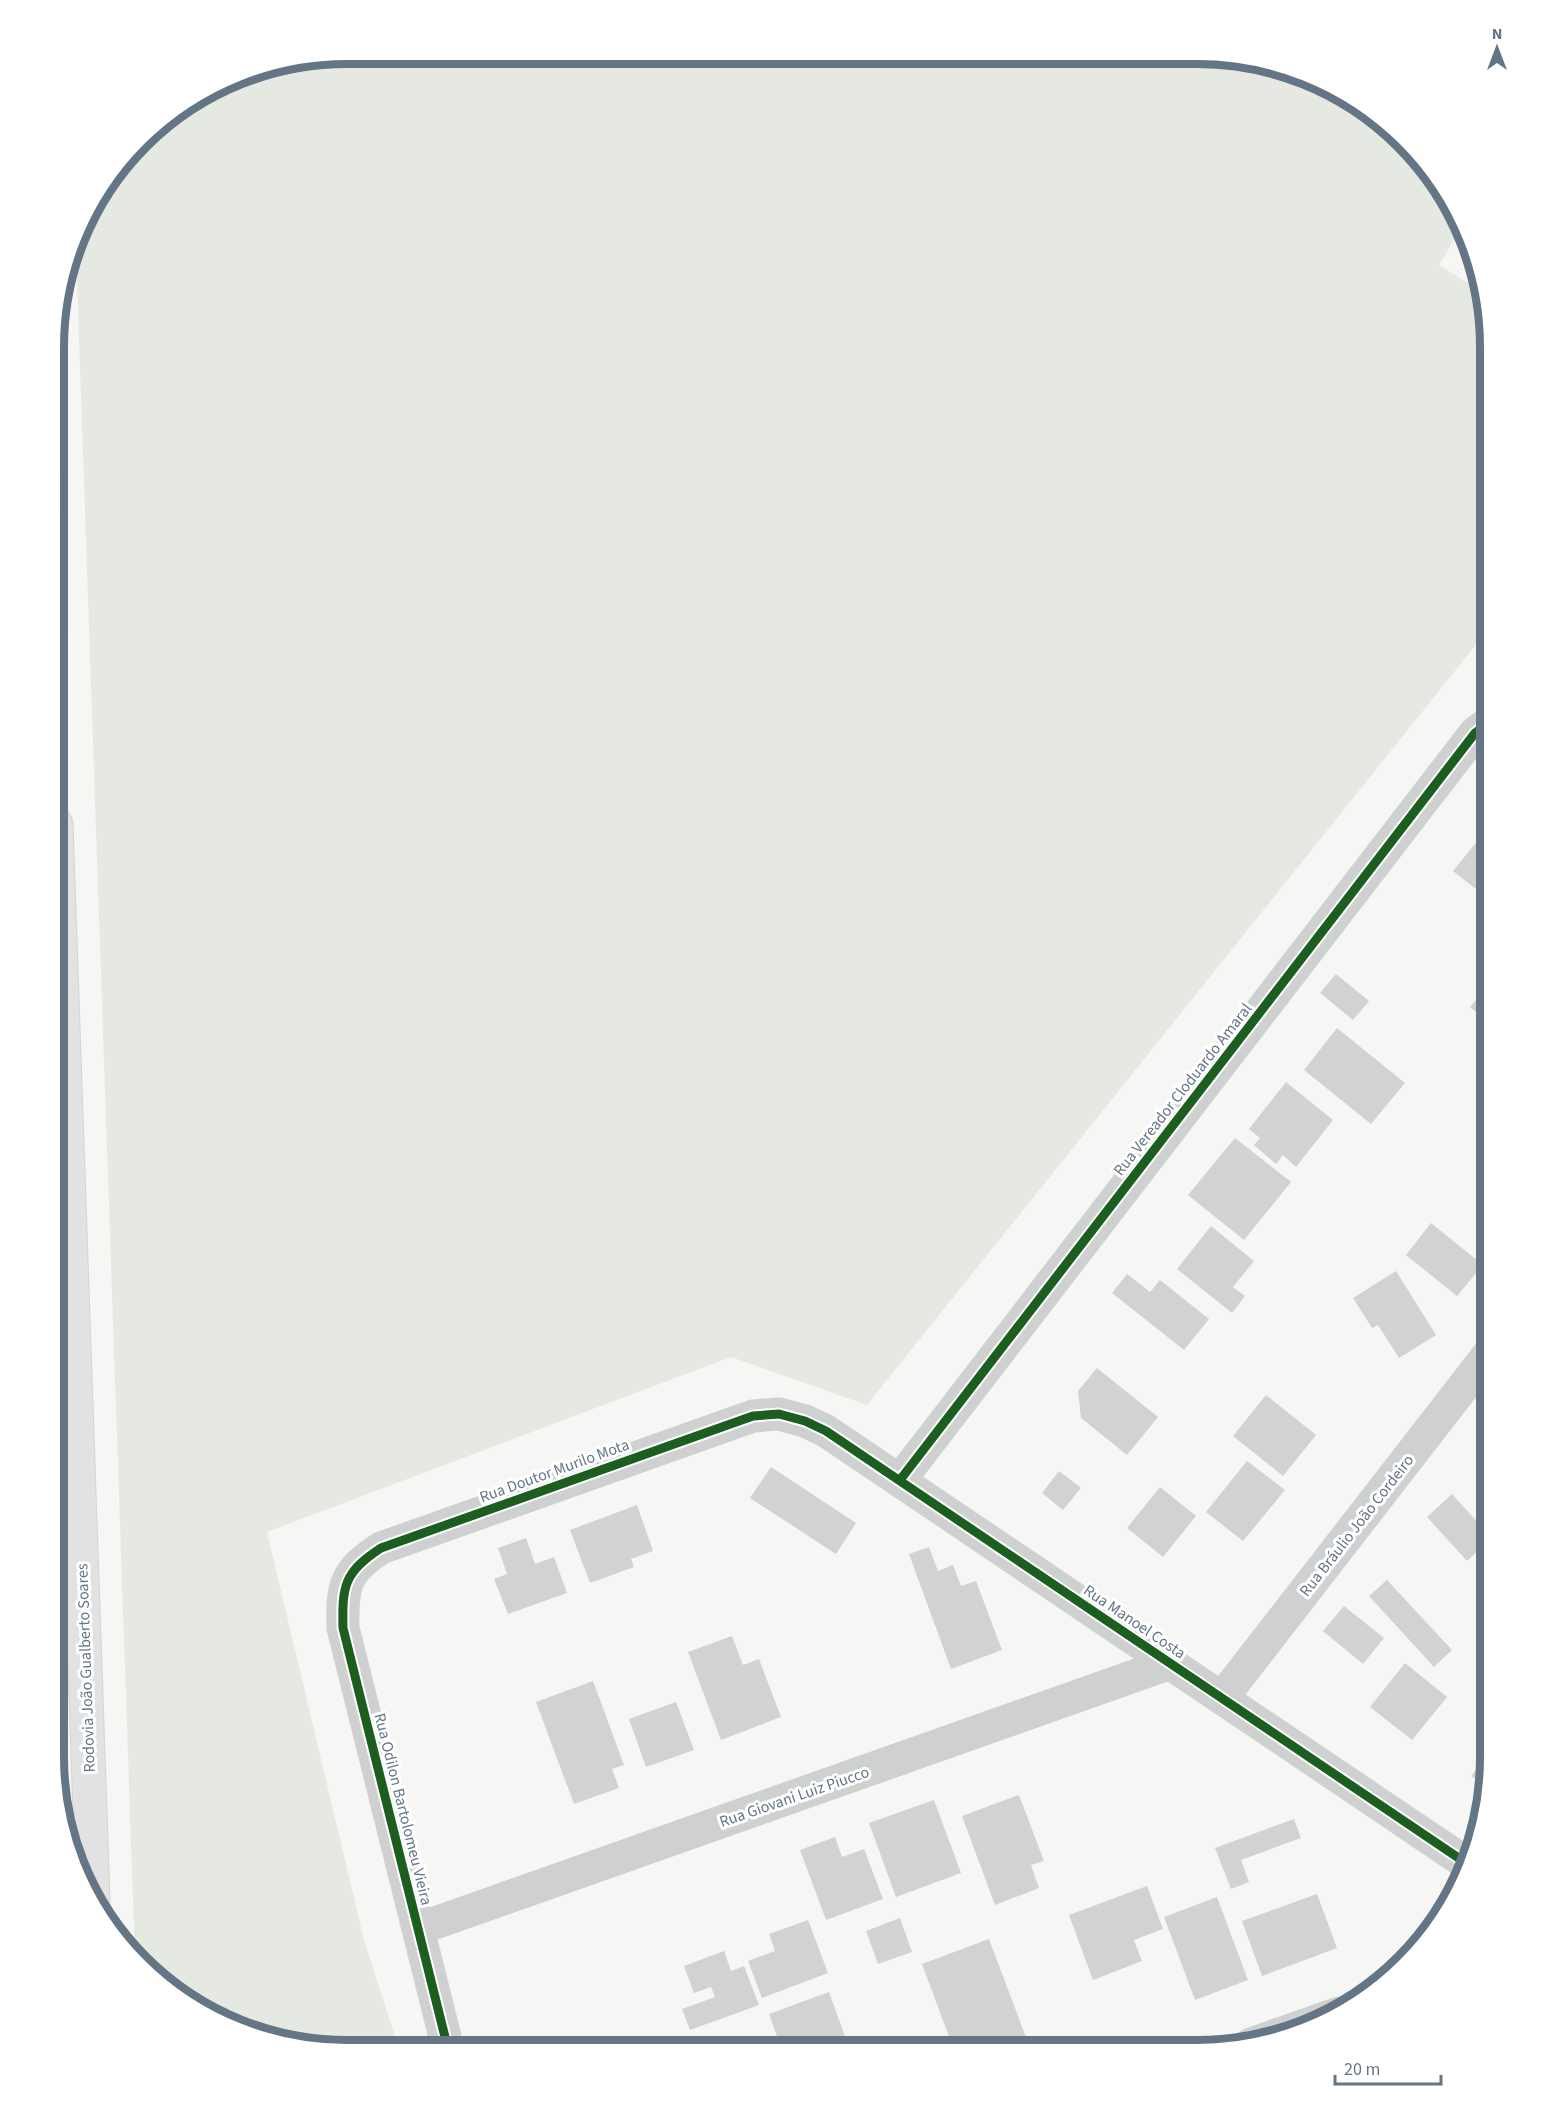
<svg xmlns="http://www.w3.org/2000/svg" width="1545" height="2105" font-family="'Source Sans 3',sans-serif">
	<rect width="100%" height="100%" fill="#f6f6f4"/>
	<path fill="#e6e9e2" d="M348,54L1236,57L1309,76L1361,104L1418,154L1461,217L1463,225L1439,265L1484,293L1491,347V633L1486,632L867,1405L731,1357L267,1532L364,1940L399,2049H310L236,2029L184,2001L135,1958L76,251L93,201L154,127L253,70Z"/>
	<path fill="#d1d2d2" d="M1491,824V901L1453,871Z
		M1336,974L1369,1001L1353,1020L1320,993Z
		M1491,982V1024L1470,1007Z
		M1337,1028L1405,1083L1371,1124L1304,1070Z
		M1286,1082L1333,1120L1296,1167L1283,1155L1276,1164L1254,1145L1260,1138L1249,1129Z
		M1491,1092V1119L1477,1108Z
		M1235,1138L1291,1182L1244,1240L1188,1195Z
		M1431,1223L1483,1265L1457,1296L1406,1255Z
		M1211,1226L1254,1261L1233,1287L1245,1296L1232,1313L1177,1269Z
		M1396,1271L1436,1335L1399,1358L1378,1325L1372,1328L1353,1298Z
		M1127,1274L1150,1292L1160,1280L1209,1319L1184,1350L1112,1293Z
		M1097,1368L1158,1417L1127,1455L1081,1418L1078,1391Z
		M1266,1395L1316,1435L1283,1476L1233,1436Z
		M1247,1461L1285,1490L1243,1541L1206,1512Z
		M771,1467L856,1523L836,1554L750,1498Z
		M1059,1471L1081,1488L1063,1510L1042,1493Z
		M1160,1487L1196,1516L1163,1557L1127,1528Z
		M1452,1494L1490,1536V1539L1467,1561L1427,1517Z
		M637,1505L653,1551L631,1559L634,1567L590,1583L570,1530Z
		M526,1538L535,1564L554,1557L567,1593L508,1614L494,1579L507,1574L498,1548Z
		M929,1547L938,1571L953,1565L961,1586L976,1581L1002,1650L951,1669L909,1554Z
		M1387,1580L1452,1650L1434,1667L1369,1596Z
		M1490,1594V1611L1482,1605Z
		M1344,1606L1384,1638L1363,1664L1323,1631Z
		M732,1636L743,1665L759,1659L781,1717L721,1740L688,1652Z
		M1405,1663L1447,1697L1412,1740L1370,1707Z
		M593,1681L624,1765L612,1769L619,1788L574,1804L536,1702Z
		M676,1702L694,1750L646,1767L629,1719Z
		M1490,1752V1777L1488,1789L1471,1776Z
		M1019,1795L1044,1861L1031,1865L1039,1888L995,1905L962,1816Z
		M934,1800L961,1873L896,1897L869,1823Z
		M1294,1819L1301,1838L1241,1860L1249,1882L1231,1889L1215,1848Z
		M835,1837L842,1857L864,1849L883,1899L826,1920L800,1850Z
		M1147,1886L1163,1929L1134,1940L1142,1961L1093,1980L1069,1915Z
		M1317,1894L1337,1948L1262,1976L1242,1921Z
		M1217,1897L1248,1980L1195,2000L1164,1917Z
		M900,1918L912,1952L878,1964L866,1931Z
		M808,1920L828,1973L762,1998L748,1961L775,1951L769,1934Z
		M989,1939L1027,2040L999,2050H954L922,1964Z
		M724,1951L731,1971L744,1966L759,2005L690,2030L682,2009L715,1997L711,1987L694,1993L684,1966Z
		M829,1992L850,2050H782L769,2014Z
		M715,2037L720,2050H697L695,2045Z"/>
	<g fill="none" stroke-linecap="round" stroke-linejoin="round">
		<g stroke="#d3d4d3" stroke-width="35">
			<path id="primary" d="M56,824L93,1900"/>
		</g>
		<path stroke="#cfd1d1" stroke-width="33" d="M900,1480L1475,733L1491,721
			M1222,1698L1491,1351
			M418,1929L1171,1663
			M1251,2044L1339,2013
			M448,2049L343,1628C342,1586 344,1572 381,1548L753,1416L779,1414L805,1421L826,1431L1469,1865"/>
		<use href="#primary" stroke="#e2e2e3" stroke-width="33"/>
		<g stroke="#fff" stroke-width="13">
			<path id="cycleway" d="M900,1480L1475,733L1491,721
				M448,2049L343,1628C342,1586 344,1572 381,1548L753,1416L779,1414L805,1421L826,1431L1469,1865"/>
		</g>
		<use href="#cycleway" stroke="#1b5e20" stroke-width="9"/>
	</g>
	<g text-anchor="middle" stroke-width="6" stroke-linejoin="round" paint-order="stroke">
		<g font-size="16" fill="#647686" stroke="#fff">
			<text transform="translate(1182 1089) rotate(-52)" y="6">Rua Vereador Cloduardo Amaral</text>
			<text transform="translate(554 1470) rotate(-20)" y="6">Rua Doutor Murilo Mota</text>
			<text transform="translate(1356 1525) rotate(-52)" y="6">Rua Bráulio João Cordeiro</text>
			<text transform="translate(1135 1621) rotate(34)" y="6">Rua Manoel Costa</text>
			<text transform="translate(85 1668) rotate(-92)" y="6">Rodovia João Gualberto Soares</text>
			<text transform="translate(794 1796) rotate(-19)" y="6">Rua Giovani Luiz Piucco</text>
			<text transform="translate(404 1809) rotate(76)" y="6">Rua Odilon Bartolomeu Vieira</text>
		</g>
	</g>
	<path d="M0 0H1545V2105H0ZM347 64H1197A283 283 0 0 1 1480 347V1757A283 283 0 0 1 1197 2040H347A283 283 0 0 1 64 1757V347A283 283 0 0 1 347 64Z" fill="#fff" fill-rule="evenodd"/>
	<path fill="none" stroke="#647686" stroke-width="8" d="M347 64H1197A283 283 0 0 1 1480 347V1757A283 283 0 0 1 1197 2040H347A283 283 0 0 1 64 1757V347A283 283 0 0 1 347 64Z"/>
	<g transform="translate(1497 48)" stroke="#ffffff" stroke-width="4.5" paint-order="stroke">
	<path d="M0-4.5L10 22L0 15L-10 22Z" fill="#647686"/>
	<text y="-9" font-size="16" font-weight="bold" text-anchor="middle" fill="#647686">N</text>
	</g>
	<path d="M1335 2075v9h106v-9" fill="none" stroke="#647686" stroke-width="3"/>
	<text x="1344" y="2075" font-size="18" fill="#647686" stroke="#ffffff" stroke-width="4.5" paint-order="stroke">20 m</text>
</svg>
